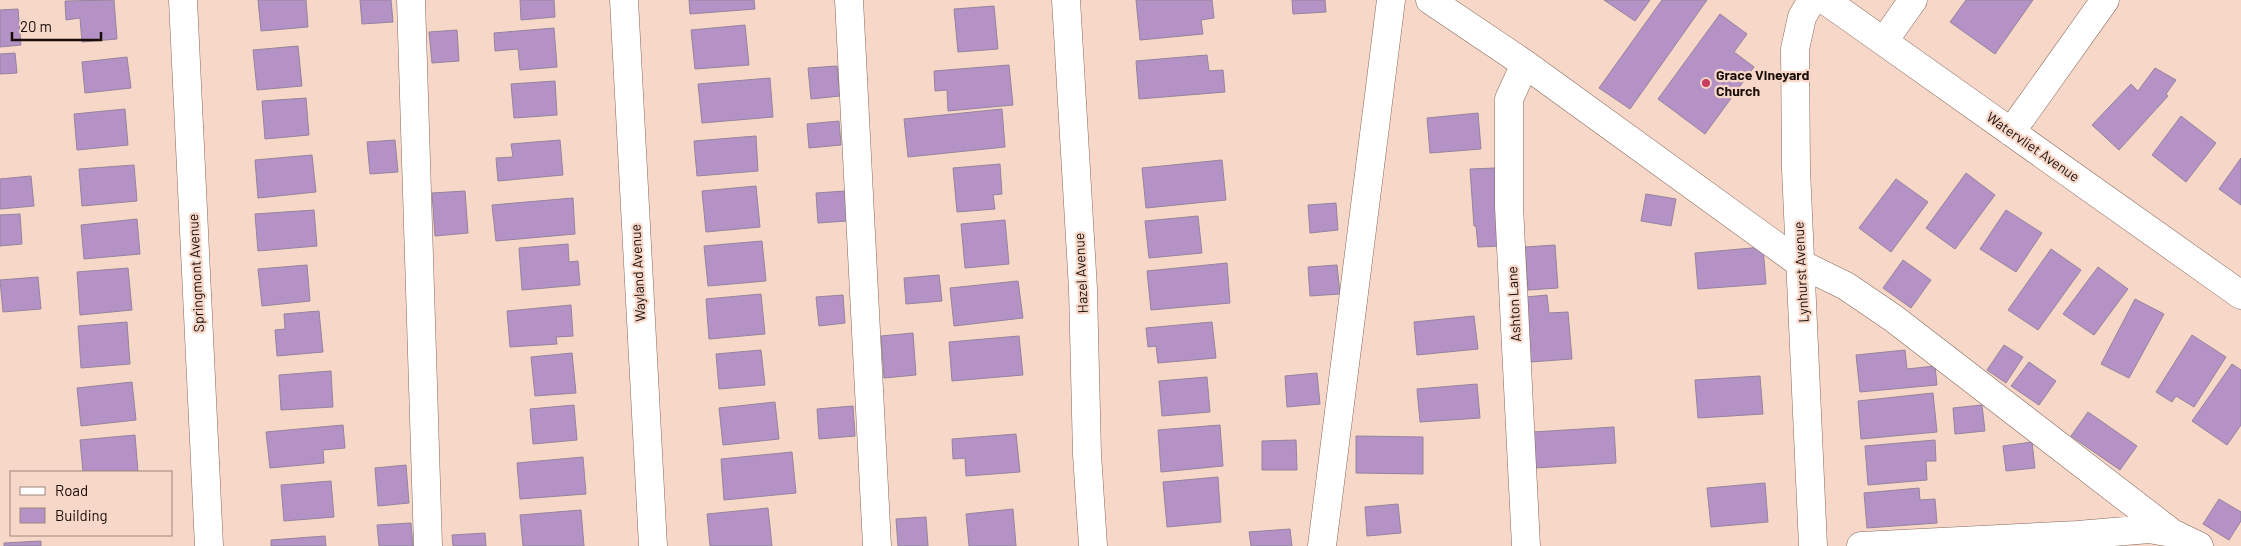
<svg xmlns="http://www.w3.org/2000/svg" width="2241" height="546" font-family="Barlow,sans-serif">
	<rect width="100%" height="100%" fill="#f7d7c8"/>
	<path fill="#b492c6" stroke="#94849d" d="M114,0L117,39L82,42L80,18L66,20L65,1Z
		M258,0H306L308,27L261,31Z
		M360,0H391L393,22L362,24Z
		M520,0H554L555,17L521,20Z
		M689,0H754L755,9L690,14Z
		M1136,0H1212L1214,18L1201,20L1203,34L1140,40Z
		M1292,0H1325L1326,12L1293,14Z
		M1604,0H1650L1635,21Z
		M1662,0H1707L1630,109L1599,88Z
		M1966,0H2033L1995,54L1950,22Z
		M994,6L998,49L958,52L954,9Z
		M18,9L21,45L0,47V10Z
		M1720,14L1747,34L1734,52L1754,67L1705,134L1658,99Z
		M745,25L749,65L695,69L691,30Z
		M554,28L557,67L520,70L518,49L495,51L494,33Z
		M457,30L459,61L432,63L429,32Z
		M298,46L302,86L257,90L253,50Z
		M15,53L17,73L0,74V54Z
		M1207,55L1209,71L1223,70L1225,92L1139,99L1136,61Z
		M127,57L131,88L85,93L82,62Z
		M1009,65L1013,105L948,111L947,90L935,91L934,71Z
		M837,66L840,96L811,99L808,68Z
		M2155,68L2176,80L2166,94L2168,96L2119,150L2092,125L2131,84L2138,91Z
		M770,78L773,117L702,123L698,84Z
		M555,81L557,115L514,118L511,84Z
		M306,98L309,135L265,139L262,101Z
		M125,109L128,145L77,150L74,114Z
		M1002,109L1005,147L908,157L904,119Z
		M1478,113L1481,149L1430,153L1427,118Z
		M2181,116L2216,143L2186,182L2152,155Z
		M839,121L841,145L809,148L807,124Z
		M756,136L758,171L697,176L694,141Z
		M395,140L398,172L370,174L367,142Z
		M560,140L563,175L498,181L496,158L513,157L511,144Z
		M312,155L316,192L258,198L255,160Z
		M2241,158V205L2219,189Z
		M1222,160L1226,200L1146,208L1142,168Z
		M1000,164L1002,194L993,195L995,209L957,212L953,168Z
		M134,165L137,201L82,206L79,169Z
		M1495,168L1501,246L1478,247L1476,226H1474L1470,169Z
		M1966,173L1995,195L1955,249L1926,228Z
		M31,176L34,206L0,209V179Z
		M1896,179L1928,202L1891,252L1859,228Z
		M756,186L760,227L706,232L702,191Z
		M465,191L468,233L435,236L432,193Z
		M845,191L847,221L818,223L816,193Z
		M1646,194L1676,199L1671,226L1641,221Z
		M573,198L575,234L496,241L492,205Z
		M1336,203L1338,230L1310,233L1308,205Z
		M314,210L317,246L258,251L255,214Z
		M2006,210L2042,233L2016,272L1980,249Z
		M20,214L22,244L0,246V215Z
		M1198,216L1202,253L1149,258L1145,221Z
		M137,219L140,254L84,259L81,225Z
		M1005,220L1009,264L965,268L961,224Z
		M762,241L766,281L708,286L704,246Z
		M568,244L569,262L578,261L580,285L522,290L519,248Z
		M1555,245L1558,288L1528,290L1525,247Z
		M1763,247L1766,284L1698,289L1695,253Z
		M2051,249L2081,270L2038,330L2008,310Z
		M1903,260L1931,280L1911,308L1883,288Z
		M1227,263L1230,303L1151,310L1147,271Z
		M307,265L310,301L262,306L258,269Z
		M1337,265L1340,294L1310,296L1308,267Z
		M2098,267L2128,289L2094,335L2063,314Z
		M128,268L132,310L80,315L77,272Z
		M939,275L942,301L906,304L904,278Z
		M38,277L41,309L3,312L0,280Z
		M1018,281L1023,318L954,326L950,288Z
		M761,294L765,334L709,339L706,299Z
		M843,295L845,323L819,326L816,297Z
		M1547,295L1549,313L1568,312L1572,359L1530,362L1526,297Z
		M2135,299L2164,314L2129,378L2101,364Z
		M571,305L573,336L556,337L557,344L510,347L507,311Z
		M319,311L323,352L277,356L275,330L285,329L284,314Z
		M1474,316L1478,349L1417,355L1414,322Z
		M127,322L130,364L81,368L78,326Z
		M1212,322L1216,358L1158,363L1156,346L1148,347L1146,328Z
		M913,333L916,375L884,378L881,336Z
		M2192,335L2226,357L2194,407L2176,396L2172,402L2156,392Z
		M1019,336L1023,375L952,381L949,342Z
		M2004,345L2023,357L2006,383L1987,370Z
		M761,350L765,385L719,389L716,354Z
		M1905,350L1907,369L1935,366L1937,385L1860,392L1856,355Z
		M572,353L576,393L535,396L531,357Z
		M2029,362L2056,381L2039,405L2011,386Z
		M2232,364L2241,370V425L2227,445L2192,421Z
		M331,371L333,407L281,410L279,375Z
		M1317,373L1320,404L1287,407L1285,376Z
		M1760,376L1763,414L1698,418L1695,380Z
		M1207,377L1210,412L1162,416L1159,381Z
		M132,382L136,420L81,426L77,388Z
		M1477,384L1480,418L1420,422L1417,389Z
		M1933,393L1937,432L1861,439L1858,401Z
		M775,402L779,439L723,445L719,408Z
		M574,405L577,440L533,444L530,409Z
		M1982,405L1985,431L1955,434L1953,408Z
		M853,406L855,436L819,439L817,409Z
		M2088,412L2137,446L2120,470L2071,436Z
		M343,425L345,448L323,450L324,463L270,468L266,432Z
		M1220,425L1223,466L1161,472L1158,430Z
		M1614,427L1616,463L1535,468L1533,432Z
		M1016,434L1020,472L966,476L965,458L953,459L952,439Z
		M135,435L138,472H83L80,440Z
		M1356,436L1423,437V474L1356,473Z
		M1296,440L1297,470H1262V441Z
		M1935,440L1936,461H1926L1927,480L1868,485L1865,446Z
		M2032,442L2035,468L2006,471L2003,446Z
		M792,452L796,493L724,500L721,459Z
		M583,457L586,494L520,499L517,463Z
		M406,465L409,503L378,506L375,468Z
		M1218,477L1221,522L1167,527L1163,482Z
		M331,481L334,517L284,521L281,485Z
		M1765,483L1768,522L1711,527L1707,488Z
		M1919,488L1920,500L1935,499L1937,523L1867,528L1864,493Z
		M2219,499L2241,512V521L2229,540L2203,524Z
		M1398,504L1401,533L1367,536L1365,507Z
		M768,508L772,546H710L707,514Z
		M1013,509L1016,546H969L966,514Z
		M581,510L584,546H523L520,515Z
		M926,517L928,546H898L896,519Z
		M411,523L413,546H379L377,525Z
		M1290,529L1292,546H1251L1249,532Z
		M485,533L486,546H453L452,535Z
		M325,536L326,546H271V540Z
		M41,541V546H4V543Z"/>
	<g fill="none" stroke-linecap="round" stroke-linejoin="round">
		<g stroke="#85695c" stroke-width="29">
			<path id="minor" d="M183,0L209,546
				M411,0L428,546
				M624,0L653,546
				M849,0L877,546
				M1066,0L1083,289L1087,454L1093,546
				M1430,0L1525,64L1801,264L1846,286L1893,318L2172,533L2199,546
				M1812,0L1802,17L1795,49L1796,169L1813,546
				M1825,0L2241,295
				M1884,41L1913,0
				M1525,64L1509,99V207L1526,546
				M2011,132L2105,0
				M1322,546L1391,0
				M1861,546L2078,535L2149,529L2172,533"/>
		</g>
		<use href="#minor" stroke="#fff" stroke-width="28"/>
	</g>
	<circle fill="#cb3c62" stroke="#f7d7c8" stroke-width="2" cx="1706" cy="83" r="5"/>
	<g text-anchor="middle" stroke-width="4.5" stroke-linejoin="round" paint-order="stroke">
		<g font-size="14" font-weight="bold" fill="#180d09" stroke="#f7d7c8" text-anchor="start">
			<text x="1716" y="80">Grace Vineyard<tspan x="1716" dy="16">Church</tspan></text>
		</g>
		<g font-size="14" fill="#180d09" stroke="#f7d7c8">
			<text transform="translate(2033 147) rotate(35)" y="5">Watervliet Avenue</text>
			<text transform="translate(1801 272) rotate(-93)" y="5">Lynhurst Avenue</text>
			<text transform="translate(196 273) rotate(-93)" y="5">Springmont Avenue</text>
			<text transform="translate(638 273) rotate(-93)" y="5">Wayland Avenue</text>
			<text transform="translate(1081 273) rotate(-93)" y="5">Hazel Avenue</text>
			<text transform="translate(1514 304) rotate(-93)" y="5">Ashton Lane</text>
		</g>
	</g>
	<rect x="10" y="471" width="162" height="65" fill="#f7d7c8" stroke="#9e867c"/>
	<rect x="20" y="487" width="25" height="8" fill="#ffffff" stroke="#9e867c"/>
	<text x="55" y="496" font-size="15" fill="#180d09">Road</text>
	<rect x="20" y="508" width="25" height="15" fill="#b492c6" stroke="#9e867c"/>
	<text x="55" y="521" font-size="15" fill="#180d09">Building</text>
	<path d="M12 32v8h89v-8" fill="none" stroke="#180d09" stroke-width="2.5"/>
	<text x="20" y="32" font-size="15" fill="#180d09" stroke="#f7d7c8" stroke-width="4" paint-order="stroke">20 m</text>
</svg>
